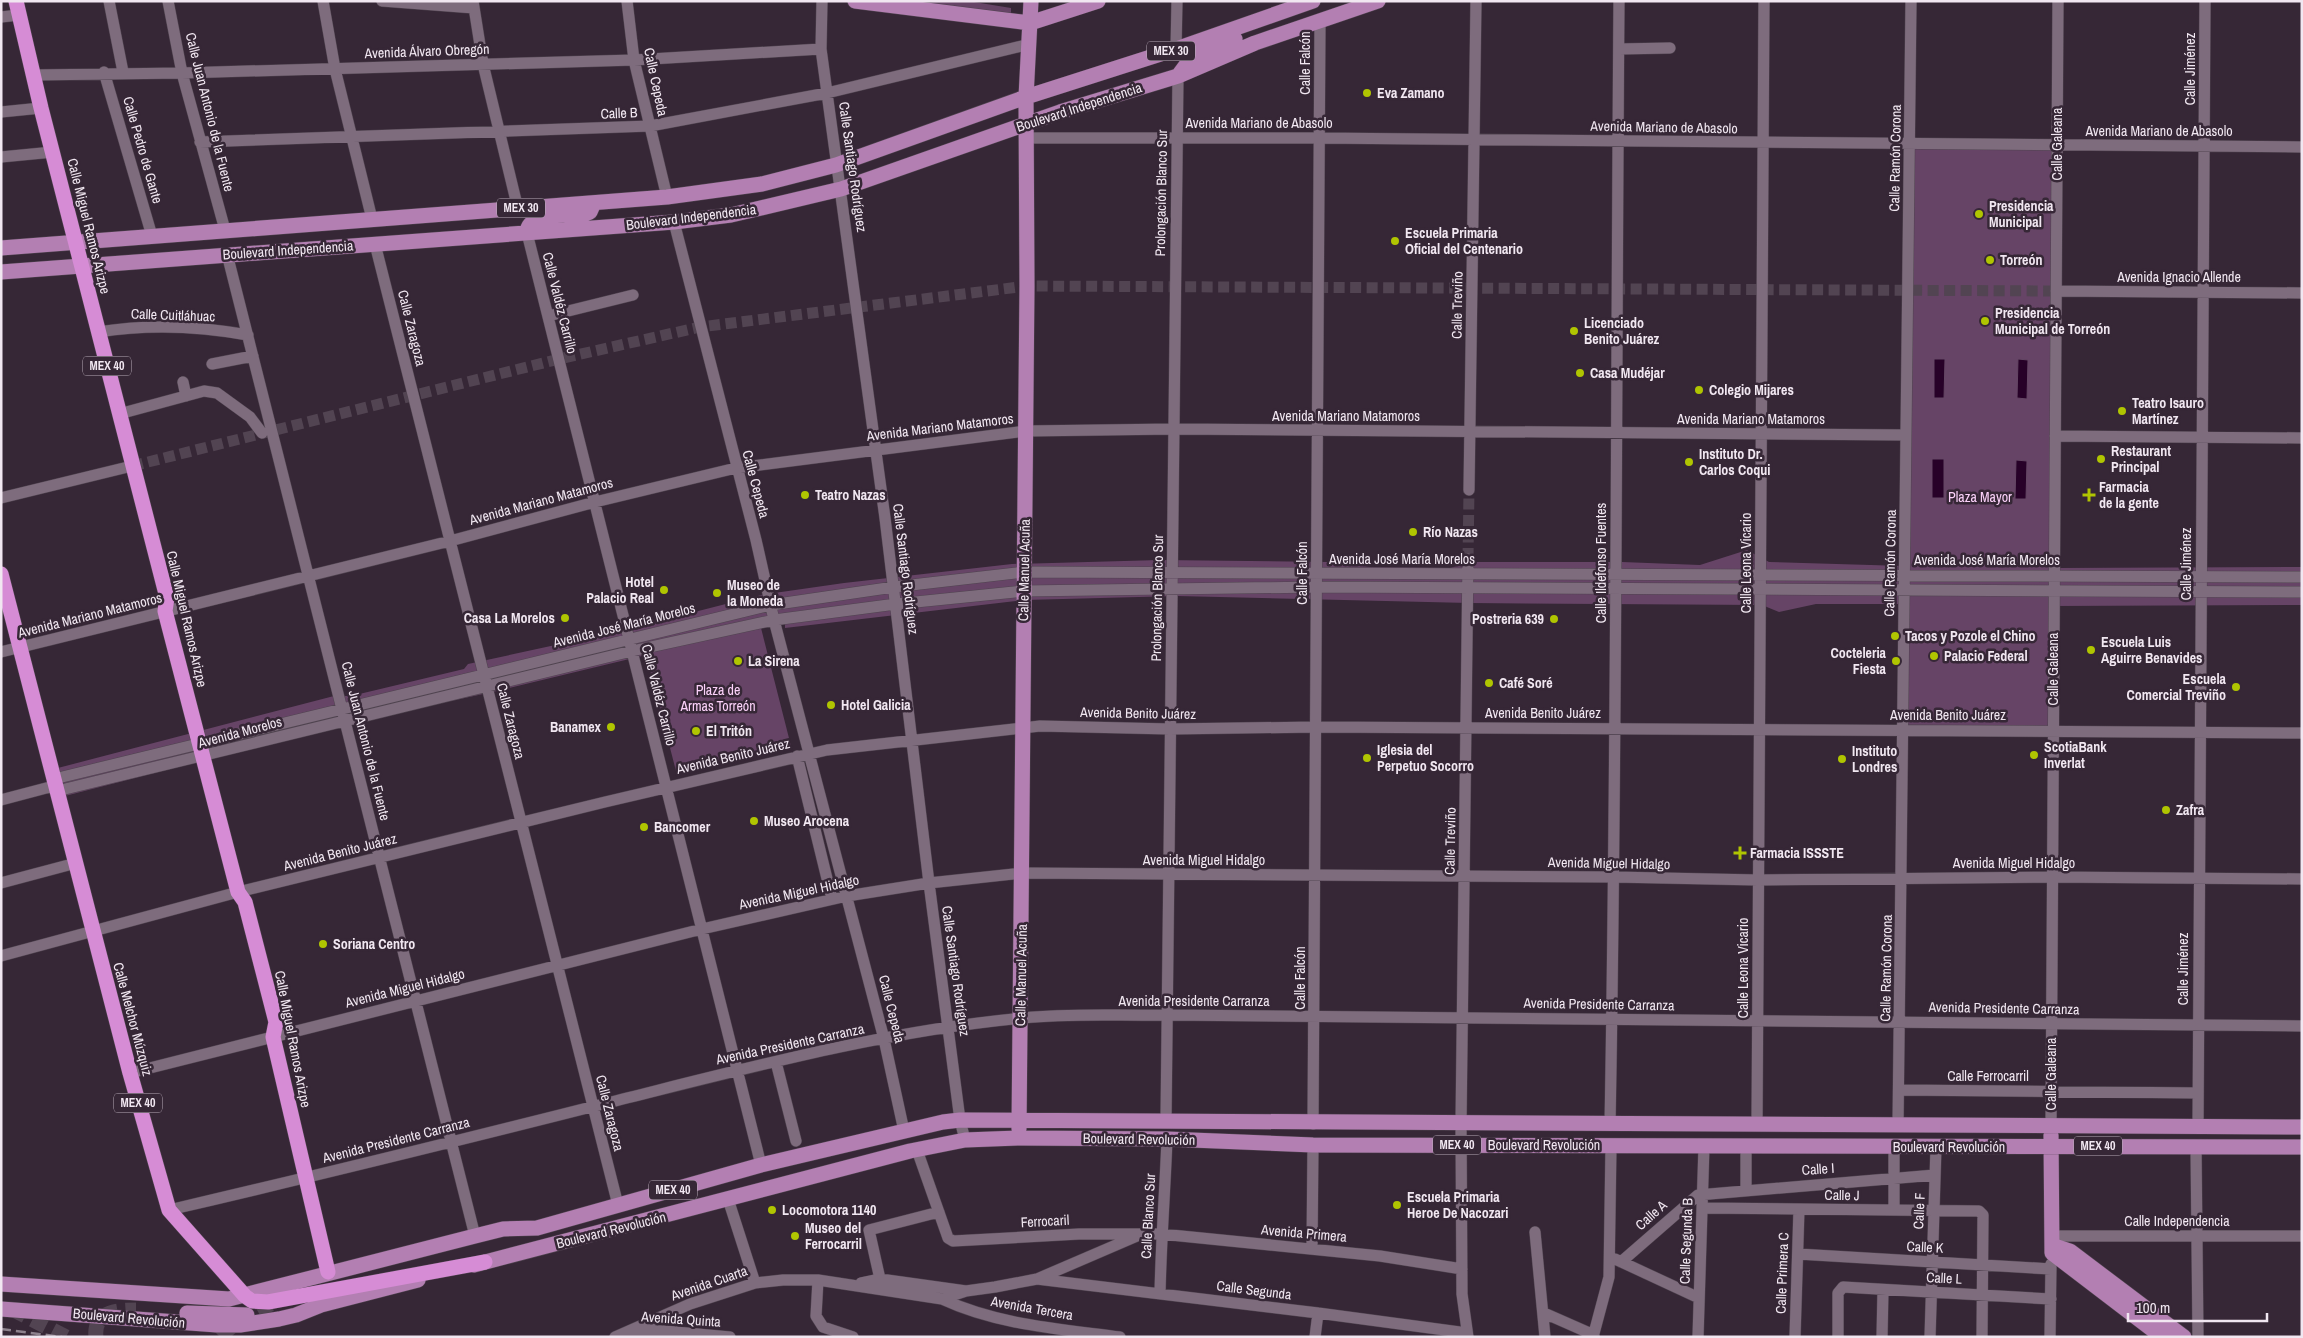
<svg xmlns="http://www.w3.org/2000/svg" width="2303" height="1338" font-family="'Archivo Narrow',sans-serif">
	<rect width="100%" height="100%" fill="#362736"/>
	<path fill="#646" d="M903,1H968L1011,8V14Z
		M1910,145L2057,146V568L2302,567V605L2054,606L2051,728H1905V604H1816L1779,612L1762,605L1469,603L1177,596L1025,600L785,628V622L761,628L791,746L676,771L646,655L497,691L353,722L61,797L54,769L334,696H351L464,669L468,664L620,631L761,595L844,583L1012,564L1160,560L1328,562L1371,567L1450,568L1474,562H1622L1700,565L1747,550L1769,562L1904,566Z"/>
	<path fill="#270128" stroke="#644664" d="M1934,359H1945L1944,398H1934Z
		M2018,359L2028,360L2027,399L2017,398Z
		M1932,459H1944V498H1932Z
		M2016,460L2027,461L2026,499H2015Z"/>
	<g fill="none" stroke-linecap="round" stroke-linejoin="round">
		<path stroke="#524452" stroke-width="11" stroke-dasharray="11 5.5" stroke-linecap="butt" d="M132,466L559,359L700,327L1027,286L2056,291
			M1468,559L1469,490"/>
		<path stroke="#524452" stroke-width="15" stroke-dasharray="15 8" stroke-linecap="butt" d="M12,1309L66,1337
			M96,1337C93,1312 117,1310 136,1310
			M220,1337C237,1320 255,1311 277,1301"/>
		<g stroke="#504450" stroke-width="12">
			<path id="minor" d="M109,1L123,72
				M168,1L182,73L225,230
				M323,1L335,69L372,219
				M382,1L474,8
				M473,1L483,64L518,209
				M627,1L634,60L667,197
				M822,1L821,49L885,518L929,883L960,1120L965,1140
				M1,17L19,15
				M1176,49L1177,1
				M1619,49L1670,48
				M104,72L152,236
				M34,75L182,73L634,60L821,49
				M1,112L41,108
				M1027,138H1319L2302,147
				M200,142L650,126L827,93L1030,44
				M1,157L53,152
				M674,222L756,540L774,620L884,1039L904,1131
				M527,233L761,1165
				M375,244L618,1205
				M227,254L475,1236
				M2056,291L2302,293
				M548,316L633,295
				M98,332C147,324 199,326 248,335
				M212,364L253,356
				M183,382L186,396
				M119,414L204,391L217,393L250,417L262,433
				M2055,436L2302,438
				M1469,490L1476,1
				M1,498L132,466
				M1,652L450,541L595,502L736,468L1026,431L1174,429L1906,435
				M797,756L832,899
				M51,786L54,779L771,605L894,587L1024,572L2302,577
				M1,800L50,787L57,791L632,651L774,620L896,604L1024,591L1317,587L2302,592
				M1,883L76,863
				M1,956L238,892L605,802L827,750L1040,726L1170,729L1316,727L2302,733
				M776,1062L796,1141
				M130,1073L702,929L847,896L929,883L1022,873L1614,877L1758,880L2052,877L2302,879
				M1899,1090L2198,1093
				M1166,1120L1178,76
				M1313,1124L1320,22
				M1610,1125C1617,750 1616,376 1619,1
				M1757,1125L1764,1
				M1898,1126C1904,751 1908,376 1911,1
				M2051,1126L2058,1
				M2198,1127L2205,1
				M1746,1146V1189
				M2196,1146L2198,1337
				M1894,1147V1210
				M917,1150L948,1238L953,1241L1079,1234H1161L1380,1256L1462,1269
				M728,1199L755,1283
				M1702,1208L1979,1211L1983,1215L1982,1337
				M169,1210C315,1176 461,1140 607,1103C744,1069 883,1031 1023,1018C1071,1013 1119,1016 1167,1015L2302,1026
				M1535,1232L1545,1337
				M2052,1236H2302
				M1312,1249L1313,1145
				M1798,1254L2051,1269
				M1615,1259L1699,1298
				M1621,1262L1698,1195L1935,1175
				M880,1279L869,1230L939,1212
				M1037,1279L1318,1313L1467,1333
				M818,1280L816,1316L823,1327L853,1337
				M861,1283L880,1279L966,1291L995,1287L1037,1279L1137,1236
				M1160,1294C1161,1242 1165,1191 1167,1139
				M942,1299C998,1325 1060,1329 1120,1337
				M1544,1313L1594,1335
				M634,1331H665L730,1337
				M615,1337L690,1304L755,1283L783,1280H818L942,1299L966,1291
				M1315,1337L1318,1313
				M1468,1337L1462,1294L1461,1124L1468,559
				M1593,1337L1609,1277L1611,1146
				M1698,1337L1704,1146
				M1795,1337L1799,1209
				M1838,1337V1293L1843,1287L2051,1299
				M1882,1337L1883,1290
				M1930,1337L1936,1147
				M2050,1337L2051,1264"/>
		</g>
		<g stroke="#504450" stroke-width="16">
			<path id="major" d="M855,1L1030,23L1098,1
				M1178,76L1192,57L1235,39
				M527,233C528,211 569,216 585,214L590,212L594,203
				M1,248L667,197L762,184L836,165L1026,97L1176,49L1313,1
				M1,272L674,222L731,215L841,189L1060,112L1178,76L1255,43L1378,1
				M1019,1129L1027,286L1026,97L1031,1
				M2051,1135L2052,1253L2162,1337
				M2052,1245L2070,1251L2184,1337
				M474,1265L910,1151L965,1140L1019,1138L1167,1139L1313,1145L2302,1147
				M1,1284L229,1299L475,1236L503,1229L537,1228L761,1165L943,1122L960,1120L2302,1127
				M1,1309L217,1325H240L279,1319L296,1315L321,1305L418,1280
				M187,1313L247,1315"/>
		</g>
		<g stroke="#504450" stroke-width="16">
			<path id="highway" d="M16,1L41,108L167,598L165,611L238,892L245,902L276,1022L273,1037L328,1272
				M1,574L130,1073L169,1210L245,1296L252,1301L268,1302L485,1262"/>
		</g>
		<use href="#minor" stroke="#7e6c7d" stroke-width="11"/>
		<use href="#major" stroke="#b37fb2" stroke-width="15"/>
		<use href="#highway" stroke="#d68cd5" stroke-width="15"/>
		<path stroke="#8d818d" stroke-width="2.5" stroke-dasharray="10 5" stroke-linecap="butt" d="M1,1329L62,1337"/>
	</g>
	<g fill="#b0c501" stroke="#362736" stroke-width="2">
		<circle cx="1367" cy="93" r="5"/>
		<circle cx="1979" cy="214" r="5"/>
		<circle cx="1395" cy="241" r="5"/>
		<circle cx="1990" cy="260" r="5"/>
		<circle cx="1985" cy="321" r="5"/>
		<circle cx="1574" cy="331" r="5"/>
		<circle cx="1580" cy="373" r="5"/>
		<circle cx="1699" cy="390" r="5"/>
		<circle cx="2122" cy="411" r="5"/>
		<circle cx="2101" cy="459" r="5"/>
		<circle cx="1689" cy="462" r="5"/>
		<circle cx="805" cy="495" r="5"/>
		<path d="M2086.5 487.5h5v5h5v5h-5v5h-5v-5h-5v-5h5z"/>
		<circle cx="1413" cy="532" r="5"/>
		<circle cx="664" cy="590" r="5"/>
		<circle cx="717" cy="593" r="5"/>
		<circle cx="565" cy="618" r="5"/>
		<circle cx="1554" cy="619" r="5"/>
		<circle cx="1895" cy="636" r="5"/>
		<circle cx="2091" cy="650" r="5"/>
		<circle cx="1934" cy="656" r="5"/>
		<circle cx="738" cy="661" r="5"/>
		<circle cx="1896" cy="661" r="5"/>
		<circle cx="1489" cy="683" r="5"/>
		<circle cx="2236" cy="687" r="5"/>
		<circle cx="831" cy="705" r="5"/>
		<circle cx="611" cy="727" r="5"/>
		<circle cx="696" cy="731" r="5"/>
		<circle cx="2034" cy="755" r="5"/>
		<circle cx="1367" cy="758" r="5"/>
		<circle cx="1842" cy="759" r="5"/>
		<circle cx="2166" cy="810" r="5"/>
		<circle cx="754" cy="821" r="5"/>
		<circle cx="644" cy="827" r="5"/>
		<path d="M1737.5 845.5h5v5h5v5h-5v5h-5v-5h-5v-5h5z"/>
		<circle cx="323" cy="944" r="5"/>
		<circle cx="1397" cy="1205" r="5"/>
		<circle cx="772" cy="1210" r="5"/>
		<circle cx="795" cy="1236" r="5"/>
	</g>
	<g text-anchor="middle" stroke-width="5" stroke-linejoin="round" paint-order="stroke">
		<g fill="#362736" stroke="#b9adb9" stroke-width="1">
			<rect x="1147" y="41.5" width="48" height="19" rx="4"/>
			<rect x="497" y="198.5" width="48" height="19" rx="4"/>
			<rect x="83" y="356.5" width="48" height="19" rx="4"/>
			<rect x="114" y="1093.5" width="48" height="19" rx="4"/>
			<rect x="1433" y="1135.5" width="48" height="19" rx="4"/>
			<rect x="2074" y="1136.5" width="48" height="19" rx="4"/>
			<rect x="649" y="1180.5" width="48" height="19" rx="4"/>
		</g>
		<g font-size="12" font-weight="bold" fill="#f1e7f1">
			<text x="1171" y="55">MEX 30</text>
			<text x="521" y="212">MEX 30</text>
			<text x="107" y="370">MEX 40</text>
			<text x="138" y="1107">MEX 40</text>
			<text x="1457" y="1149">MEX 40</text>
			<text x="2098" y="1150">MEX 40</text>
			<text x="673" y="1194">MEX 40</text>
		</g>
		<g font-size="14" fill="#f1e7f1" stroke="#362736">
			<text transform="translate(427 51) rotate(-2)" y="5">Avenida Álvaro Obregón</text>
			<text transform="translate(1305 63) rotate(-90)" y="5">Calle Falcón</text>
			<text transform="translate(2190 69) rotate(-90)" y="5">Calle Jiménez</text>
			<text transform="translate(656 82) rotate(78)" y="5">Calle Cepeda</text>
			<text transform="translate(1079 107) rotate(-18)" y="5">Boulevard Independencia</text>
			<text transform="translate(210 112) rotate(76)" y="5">Calle Juan Antonio de la Fuente</text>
			<text transform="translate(619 113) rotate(-2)" y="5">Calle B</text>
			<text x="1259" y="128">Avenida Mariano de Abasolo</text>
			<text transform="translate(1664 127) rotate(1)" y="5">Avenida Mariano de Abasolo</text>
			<text x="2159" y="136">Avenida Mariano de Abasolo</text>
			<text transform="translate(2057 144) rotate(-90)" y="5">Calle Galeana</text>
			<text transform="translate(143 150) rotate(74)" y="5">Calle Pedro de Gante</text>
			<text transform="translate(1895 158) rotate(-89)" y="5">Calle Ramón Corona</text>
			<text transform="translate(853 167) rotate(82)" y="5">Calle Santiago Rodríguez</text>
			<text transform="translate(1161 193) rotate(-89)" y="5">Prolongación Blanco Sur</text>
			<text transform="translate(691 217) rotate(-7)" y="5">Boulevard Independencia</text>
			<text transform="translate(89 226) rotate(76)" y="5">Calle Miguel Ramos Arizpe</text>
			<text transform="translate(288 250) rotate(-4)" y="5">Boulevard Independencia</text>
			<text x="2179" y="282">Avenida Ignacio Allende</text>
			<text transform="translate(560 303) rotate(76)" y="5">Calle Valdéz Carrillo</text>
			<text transform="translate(1457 305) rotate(-89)" y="5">Calle Treviño</text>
			<text transform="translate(173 315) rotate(2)" y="5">Calle Cuitláhuac</text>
			<text transform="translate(412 328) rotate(76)" y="5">Calle Zaragoza</text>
			<text x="1346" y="421">Avenida Mariano Matamoros</text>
			<text x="1751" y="424">Avenida Mariano Matamoros</text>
			<text transform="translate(940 427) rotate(-7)" y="5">Avenida Mariano Matamoros</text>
			<text transform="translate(756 484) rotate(75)" y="5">Calle Cepeda</text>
			<text transform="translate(541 501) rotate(-15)" y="5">Avenida Mariano Matamoros</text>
			<text x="1402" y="564">Avenida José María Morelos</text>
			<text x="1987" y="565">Avenida José María Morelos</text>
			<text transform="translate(1601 563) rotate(-90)" y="5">Calle Ildefonso Fuentes</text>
			<text transform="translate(1746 563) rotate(-90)" y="5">Calle Leona Vicario</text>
			<text transform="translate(1890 563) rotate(-89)" y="5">Calle Ramón Corona</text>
			<text transform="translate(2186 564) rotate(-90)" y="5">Calle Jiménez</text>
			<text transform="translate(906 569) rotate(83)" y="5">Calle Santiago Rodríguez</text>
			<text transform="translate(1024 570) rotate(-89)" y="5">Calle Manuel Acuña</text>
			<text transform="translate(1302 573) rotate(-90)" y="5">Calle Falcón</text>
			<text transform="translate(1157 598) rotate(-89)" y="5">Prolongación Blanco Sur</text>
			<text transform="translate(90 615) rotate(-14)" y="5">Avenida Mariano Matamoros</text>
			<text transform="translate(187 619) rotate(77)" y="5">Calle Miguel Ramos Arizpe</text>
			<text transform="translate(624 625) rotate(-14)" y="5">Avenida José María Morelos</text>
			<text transform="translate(2053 669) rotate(-90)" y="5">Calle Galeana</text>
			<text transform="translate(659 695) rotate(76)" y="5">Calle Valdéz Carrillo</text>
			<text transform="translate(1138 713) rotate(1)" y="5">Avenida Benito Juárez</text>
			<text x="1543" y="718">Avenida Benito Juárez</text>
			<text x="1948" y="720">Avenida Benito Juárez</text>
			<text transform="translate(511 721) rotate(76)" y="5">Calle Zaragoza</text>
			<text transform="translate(240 732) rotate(-15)" y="5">Avenida Morelos</text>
			<text transform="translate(366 741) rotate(76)" y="5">Calle Juan Antonio de la Fuente</text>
			<text transform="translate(733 756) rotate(-13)" y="5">Avenida Benito Juárez</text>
			<text transform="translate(1450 841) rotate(-89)" y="5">Calle Treviño</text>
			<text transform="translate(340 852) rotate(-14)" y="5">Avenida Benito Juárez</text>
			<text x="1204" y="865">Avenida Miguel Hidalgo</text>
			<text transform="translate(1609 863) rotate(1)" y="5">Avenida Miguel Hidalgo</text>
			<text x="2014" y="868">Avenida Miguel Hidalgo</text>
			<text transform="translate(799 892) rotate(-12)" y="5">Avenida Miguel Hidalgo</text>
			<text transform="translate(1743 968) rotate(-90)" y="5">Calle Leona Vicario</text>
			<text transform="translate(1886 968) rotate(-89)" y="5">Calle Ramón Corona</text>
			<text transform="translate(2183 969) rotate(-90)" y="5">Calle Jiménez</text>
			<text transform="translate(956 971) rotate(82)" y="5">Calle Santiago Rodríguez</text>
			<text transform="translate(1021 975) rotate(-89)" y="5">Calle Manuel Acuña</text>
			<text transform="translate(1300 978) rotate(-90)" y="5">Calle Falcón</text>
			<text transform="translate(405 988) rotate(-14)" y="5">Avenida Miguel Hidalgo</text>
			<text x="1194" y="1006">Avenida Presidente Carranza</text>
			<text transform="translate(1599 1004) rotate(1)" y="5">Avenida Presidente Carranza</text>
			<text transform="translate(2004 1008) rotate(1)" y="5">Avenida Presidente Carranza</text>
			<text transform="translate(892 1009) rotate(76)" y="5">Calle Cepeda</text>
			<text transform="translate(133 1019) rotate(75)" y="5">Calle Melchor Múzquiz</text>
			<text transform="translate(293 1039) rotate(79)" y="5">Calle Miguel Ramos Arizpe</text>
			<text transform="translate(790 1044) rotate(-12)" y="5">Avenida Presidente Carranza</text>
			<text transform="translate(2051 1074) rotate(-90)" y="5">Calle Galeana</text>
			<text x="1988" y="1081">Calle Ferrocarril</text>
			<text transform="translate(610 1113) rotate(76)" y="5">Calle Zaragoza</text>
			<text transform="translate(1139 1139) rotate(1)" y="5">Boulevard Revolución</text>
			<text transform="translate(396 1140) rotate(-14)" y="5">Avenida Presidente Carranza</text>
			<text x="1544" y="1150">Boulevard Revolución</text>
			<text x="1949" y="1152">Boulevard Revolución</text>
			<text transform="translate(1818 1169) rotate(-4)" y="5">Calle I</text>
			<text transform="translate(1842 1195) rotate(1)" y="5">Calle J</text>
			<text transform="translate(1919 1211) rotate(-87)" y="5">Calle F</text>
			<text transform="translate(1651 1215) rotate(-42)" y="5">Calle A</text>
			<text transform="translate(1148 1216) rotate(-87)" y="5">Calle Blanco Sur</text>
			<text transform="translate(1045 1221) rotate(-3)" y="5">Ferrocaril</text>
			<text x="2177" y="1226">Calle Independencia</text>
			<text transform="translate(611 1230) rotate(-14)" y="5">Boulevard Revolución</text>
			<text transform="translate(1304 1233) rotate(5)" y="5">Avenida Primera</text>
			<text transform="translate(1686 1241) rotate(-88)" y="5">Calle Segunda B</text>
			<text transform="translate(1925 1247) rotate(3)" y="5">Calle K</text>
			<text transform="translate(1782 1273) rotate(-88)" y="5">Calle Primera C</text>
			<text transform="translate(1944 1278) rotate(3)" y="5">Calle L</text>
			<text transform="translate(709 1283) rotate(-19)" y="5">Avenida Cuarta</text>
			<text transform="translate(1254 1290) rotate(7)" y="5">Calle Segunda</text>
			<text transform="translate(1032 1308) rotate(10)" y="5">Avenida Tercera</text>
			<text transform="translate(129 1318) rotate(5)" y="5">Boulevard Revolución</text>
			<text transform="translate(681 1319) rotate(4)" y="5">Avenida Quinta</text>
		</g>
		<g font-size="14" font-weight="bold" fill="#f1e7f1" stroke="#362736" text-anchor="start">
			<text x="1377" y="98">Eva Zamano</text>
			<text x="1989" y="211">Presidencia<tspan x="1989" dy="16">Municipal</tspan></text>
			<text x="1405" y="238">Escuela Primaria<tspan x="1405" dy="16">Oficial del Centenario</tspan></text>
			<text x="2000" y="265">Torreón</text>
			<text x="1995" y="318">Presidencia<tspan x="1995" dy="16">Municipal de Torreón</tspan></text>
			<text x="1584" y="328">Licenciado<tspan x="1584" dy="16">Benito Juárez</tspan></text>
			<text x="1590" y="378">Casa Mudéjar</text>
			<text x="1709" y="395">Colegio Mijares</text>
			<text x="2132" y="408">Teatro Isauro<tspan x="2132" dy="16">Martínez</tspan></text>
			<text x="2111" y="456">Restaurant<tspan x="2111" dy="16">Principal</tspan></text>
			<text x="1699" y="459">Instituto Dr.<tspan x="1699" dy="16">Carlos Coqui</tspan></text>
			<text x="2099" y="492">Farmacia<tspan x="2099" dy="16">de la gente</tspan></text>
			<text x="815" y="500">Teatro Nazas</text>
			<text x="1423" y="537">Río Nazas</text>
			<text x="654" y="587" text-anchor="end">Hotel<tspan x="654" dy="16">Palacio Real</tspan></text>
			<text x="727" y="590">Museo de<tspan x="727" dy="16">la Moneda</tspan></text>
			<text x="555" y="623" text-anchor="end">Casa La Morelos</text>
			<text x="1544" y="624" text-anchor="end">Postreria 639</text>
			<text x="1905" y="641">Tacos y Pozole el Chino</text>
			<text x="2101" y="647">Escuela Luis<tspan x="2101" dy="16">Aguirre Benavides</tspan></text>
			<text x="1886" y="658" text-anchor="end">Cocteleria<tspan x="1886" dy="16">Fiesta</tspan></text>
			<text x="1944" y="661">Palacio Federal</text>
			<text x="748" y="666">La Sirena</text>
			<text x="2226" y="684" text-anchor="end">Escuela<tspan x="2226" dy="16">Comercial Treviño</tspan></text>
			<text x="1499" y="688">Café Soré</text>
			<text x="841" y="710">Hotel Galicia</text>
			<text x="601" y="732" text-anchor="end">Banamex</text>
			<text x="706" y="736">El Tritón</text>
			<text x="2044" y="752">ScotiaBank<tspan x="2044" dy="16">Inverlat</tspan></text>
			<text x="1377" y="755">Iglesia del<tspan x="1377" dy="16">Perpetuo Socorro</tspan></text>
			<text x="1852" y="756">Instituto<tspan x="1852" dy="16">Londres</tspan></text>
			<text x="2176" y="815">Zafra</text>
			<text x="764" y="826">Museo Arocena</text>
			<text x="654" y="832">Bancomer</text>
			<text x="1750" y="858">Farmacia ISSSTE</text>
			<text x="333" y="949">Soriana Centro</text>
			<text x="1407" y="1202">Escuela Primaria<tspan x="1407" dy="16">Heroe De Nacozari</tspan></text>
			<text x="782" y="1215">Locomotora 1140</text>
			<text x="805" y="1233">Museo del<tspan x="805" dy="16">Ferrocarril</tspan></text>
		</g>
		<g font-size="14" fill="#fcd2fa" stroke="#362736">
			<text x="1980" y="502">Plaza Mayor</text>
			<text x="718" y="695">Plaza de<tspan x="718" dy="16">Armas Torreón</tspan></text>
		</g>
	</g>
	<rect width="2303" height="1338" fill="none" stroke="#f1e7f1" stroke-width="5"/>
	<path d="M2128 1313v8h139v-8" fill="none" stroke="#f1e7f1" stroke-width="2.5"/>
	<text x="2136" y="1313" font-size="15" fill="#f1e7f1" stroke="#362736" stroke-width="4" paint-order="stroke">100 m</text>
</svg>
